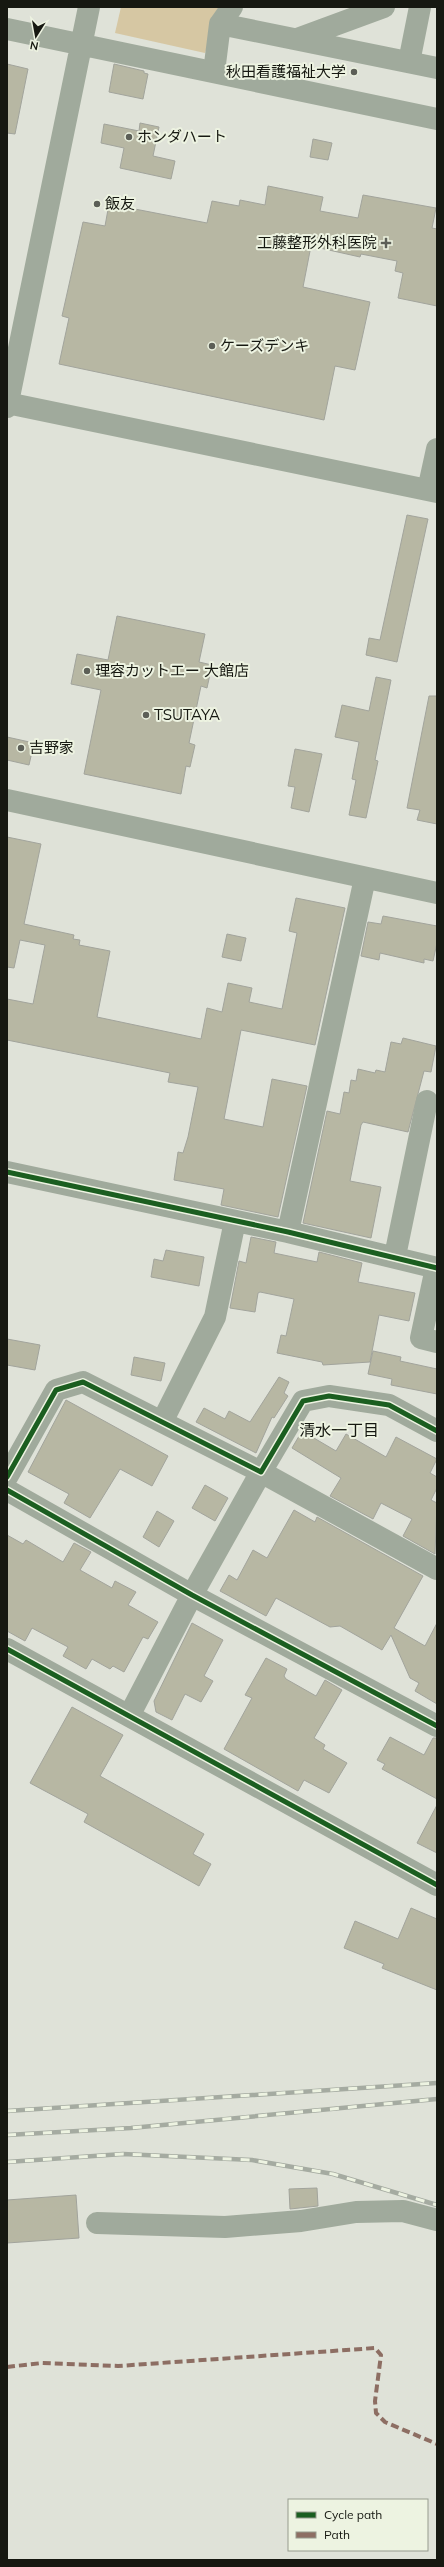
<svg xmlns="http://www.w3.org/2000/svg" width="444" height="2567" font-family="Mulish,'Noto Sans JP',sans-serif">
	<rect width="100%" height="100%" fill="#dfe2d8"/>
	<path fill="#d6c7a3" d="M121,7H221L205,53L115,33Z"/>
	<path fill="#b7b7a3" stroke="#a2a49c" d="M7,64L28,69L15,134L7,133Z
		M114,64L144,71V73L148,74L143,99L109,92Z
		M140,123L159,127L153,156L175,161L171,179L120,168L124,148L101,143L104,124L139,131Z
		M313,139L332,143L328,160L310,157Z
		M268,186L323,197L320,211L358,218L363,195L436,208L432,228L437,229V306L398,298L403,273L395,271L397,261L361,254L360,257L311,246L303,287L370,302L355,370L335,366L324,420L59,364L69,318L62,316L83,222L105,226L109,204L207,223L212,201L239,206L240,200L265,205Z
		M407,515L428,519L397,662L366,655L369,638L380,640Z
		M117,616L205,634L199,662L212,665L207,688L201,686L189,743L195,745L190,767L186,766L181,794L84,774L101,690L71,684L77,654L108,660Z
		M376,677L391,680L375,760L378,761L366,818L349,815L356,780L352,779L359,742L335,737L342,705L369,711Z
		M429,696H437V824L417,820L420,810L407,808Z
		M7,737L34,743L29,765L7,760Z
		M295,749L322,754L309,812L291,808L295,787L288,786Z
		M7,837L41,844L24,924L74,935L73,939L80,940L79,945L110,951L97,1017L201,1039L207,1008L222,1012L228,983L252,988L249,1002L282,1009L297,933L289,931L296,898L345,908L315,1045L241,1030L224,1119L263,1127L272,1079L307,1086L278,1217L221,1205L224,1189L174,1180L178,1152L183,1153L188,1137L198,1087L168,1082L170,1073L7,1040V999L33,1004L45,945L20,940L14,968L7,967Z
		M383,916L437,926V943L433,961L424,959V963L380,953L379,960L361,956L368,922L381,924Z
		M227,934L246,938L241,961L222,957Z
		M403,1038L436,1046L431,1072L424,1071L408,1132L363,1122L361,1125L350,1181L381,1187L371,1238L303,1223L327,1111L340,1114L344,1092L349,1093L351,1080L356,1081L358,1069L375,1073L376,1070L385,1072L391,1042L401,1044Z
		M251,1237L276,1242L274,1253L317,1262L319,1252L362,1263L358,1282L415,1293L409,1321L379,1315L370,1362L323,1365L322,1362L277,1353L281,1335L286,1336L294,1299L260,1292L258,1293L255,1312L230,1308L239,1261L246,1263Z
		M166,1250L204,1257L199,1286L151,1277L154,1259L163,1261Z
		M7,1339L40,1345L35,1370L7,1365Z
		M373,1351L401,1357L400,1361L437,1369V1394L391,1385L392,1379L368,1374Z
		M134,1357L165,1363L161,1381L131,1375Z
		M279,1377L289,1382L284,1393L288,1396L274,1418L272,1417L256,1453L196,1422L204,1408L225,1419L229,1411L250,1422Z
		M66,1400L168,1456L152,1486L120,1469L90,1518L64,1503L69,1494L28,1472Z
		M302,1431L336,1451L346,1434L386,1457L396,1437L437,1459L430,1473L437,1477V1488L431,1500L437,1503L435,1554L403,1536L412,1519L381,1503L373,1519L330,1496L341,1478L292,1448Z
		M205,1485L228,1498L215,1521L192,1508Z
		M294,1510L315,1522L317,1517L423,1576L394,1628L425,1646L437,1623V1704L415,1691L419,1683L410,1678L391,1635L382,1650L340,1626L330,1627L276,1598L266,1616L220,1591L229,1575L237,1580L253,1550L267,1558Z
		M157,1511L174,1521L159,1547L143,1537Z
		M7,1535L23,1544L26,1540L63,1562L74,1543L91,1552L80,1570L112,1588L115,1581L136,1592L128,1605L158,1622L148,1639L143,1637L124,1672L113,1666L110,1669L92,1659L86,1669L63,1656L68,1647L32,1628L25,1641L7,1631Z
		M192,1623L223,1640L204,1676L213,1681L201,1702L185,1694L172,1720L156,1712L154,1701Z
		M266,1658L287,1669L284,1676L286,1679L316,1696L325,1680L342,1690L314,1738L325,1745L323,1749L347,1763L329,1793L304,1780L298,1791L224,1749L252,1698L245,1695Z
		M72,1707L123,1735L100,1776L204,1834L193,1854L211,1864L199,1886L84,1822L88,1814L30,1783Z
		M390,1737L424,1755L433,1738H437V1799L382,1769L385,1764L377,1760Z
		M437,1805V1853L417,1843Z
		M411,1908L437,1919V1990L382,1968L384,1964L344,1948L355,1921L398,1939Z
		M317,2188L318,2206L290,2209L289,2189Z
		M76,2195L79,2238L7,2243V2200Z"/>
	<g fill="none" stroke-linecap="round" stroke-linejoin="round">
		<path stroke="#a0aa9c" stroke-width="22" d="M220,24L437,68
			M7,29L437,119
			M297,39L384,7
			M409,62L420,7
			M214,72L220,24L232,7
			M7,403L437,492
			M7,407L89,7
			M428,490L437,449
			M7,800L437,893
			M7,1172L288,1232L437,1268
			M288,1232L365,878
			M395,1256L427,1101
			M436,1268L421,1338L437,1342
			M162,1422L215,1317L235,1221
			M7,1477L56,1390L83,1382L261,1472L303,1401L329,1396L389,1405L437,1431
			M7,1490L192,1595L437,1726
			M7,1649L437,1885
			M129,1716L192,1595L261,1472L437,1569
			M97,2223L225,2227L301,2221L356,2212L403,2211L437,2220"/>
		<g stroke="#a5aba1" stroke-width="4.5">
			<path id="rail" d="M7,2111L437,2083
				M7,2135L131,2128L437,2099
				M7,2162L123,2154L252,2160L333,2174L437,2205"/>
		</g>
		<use href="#rail" stroke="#edf3e1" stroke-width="3" stroke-dasharray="9" stroke-linecap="butt"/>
		<path stroke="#8d6e63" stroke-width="4" stroke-dasharray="8 4" stroke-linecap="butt" d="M7,2367L42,2363L118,2366L375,2348L381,2355L375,2401L376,2413L385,2422L437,2444"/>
		<g stroke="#edf3e1" stroke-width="8">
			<path id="cycleway" d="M7,1172L288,1232L437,1268
				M7,1477L56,1390L83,1382L261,1472L303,1401L329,1396L389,1405L437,1431
				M7,1490L192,1595L437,1726
				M7,1649L437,1885"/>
		</g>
		<use href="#cycleway" stroke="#1b5e20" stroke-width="5"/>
	</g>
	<g fill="#5c5f57" stroke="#edf3e1" stroke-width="1.5">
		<circle cx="354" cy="72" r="4"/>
		<circle cx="129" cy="137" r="4"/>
		<circle cx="97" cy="204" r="4"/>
		<path d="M384 237h4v4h4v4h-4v4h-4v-4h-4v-4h4z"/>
		<circle cx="212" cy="346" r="4"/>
		<circle cx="87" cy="671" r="4"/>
		<circle cx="146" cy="715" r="4"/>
		<circle cx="21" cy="748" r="4"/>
	</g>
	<g text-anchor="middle" stroke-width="4" stroke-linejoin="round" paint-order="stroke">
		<g font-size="15" fill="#161811" stroke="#edf3e1" text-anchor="start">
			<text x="346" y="77" text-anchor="end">秋田看護福祉大学</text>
			<text x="137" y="142">ホンダハート</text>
			<text x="105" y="209">飯友</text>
			<text x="377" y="248" text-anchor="end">工藤整形外科医院</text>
			<text x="220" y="351">ケーズデンキ</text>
			<text x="95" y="676">理容カットエー 大館店</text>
			<text x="154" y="720">TSUTAYA</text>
			<text x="29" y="753">吉野家</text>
		</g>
		<g font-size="16" fill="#161811" stroke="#edf3e1">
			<text x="339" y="1436">清水一丁目</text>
		</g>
	</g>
	<rect width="444" height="2567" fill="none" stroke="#161811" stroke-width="16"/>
	<rect x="288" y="2499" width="140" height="52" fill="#edf3e1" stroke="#979b8e"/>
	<rect x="296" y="2512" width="20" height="6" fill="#1b5e20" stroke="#979b8e"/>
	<text x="324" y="2519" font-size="12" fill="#161811">Cycle path</text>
	<rect x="296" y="2532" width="20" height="6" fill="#8d6e63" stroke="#979b8e"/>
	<text x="324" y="2539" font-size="12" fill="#161811">Path</text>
	<g transform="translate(36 36) rotate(191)" stroke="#edf3e1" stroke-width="3" paint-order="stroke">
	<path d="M0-3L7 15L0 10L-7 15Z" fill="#161811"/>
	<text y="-6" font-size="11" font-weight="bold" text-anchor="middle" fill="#161811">N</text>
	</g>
</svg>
